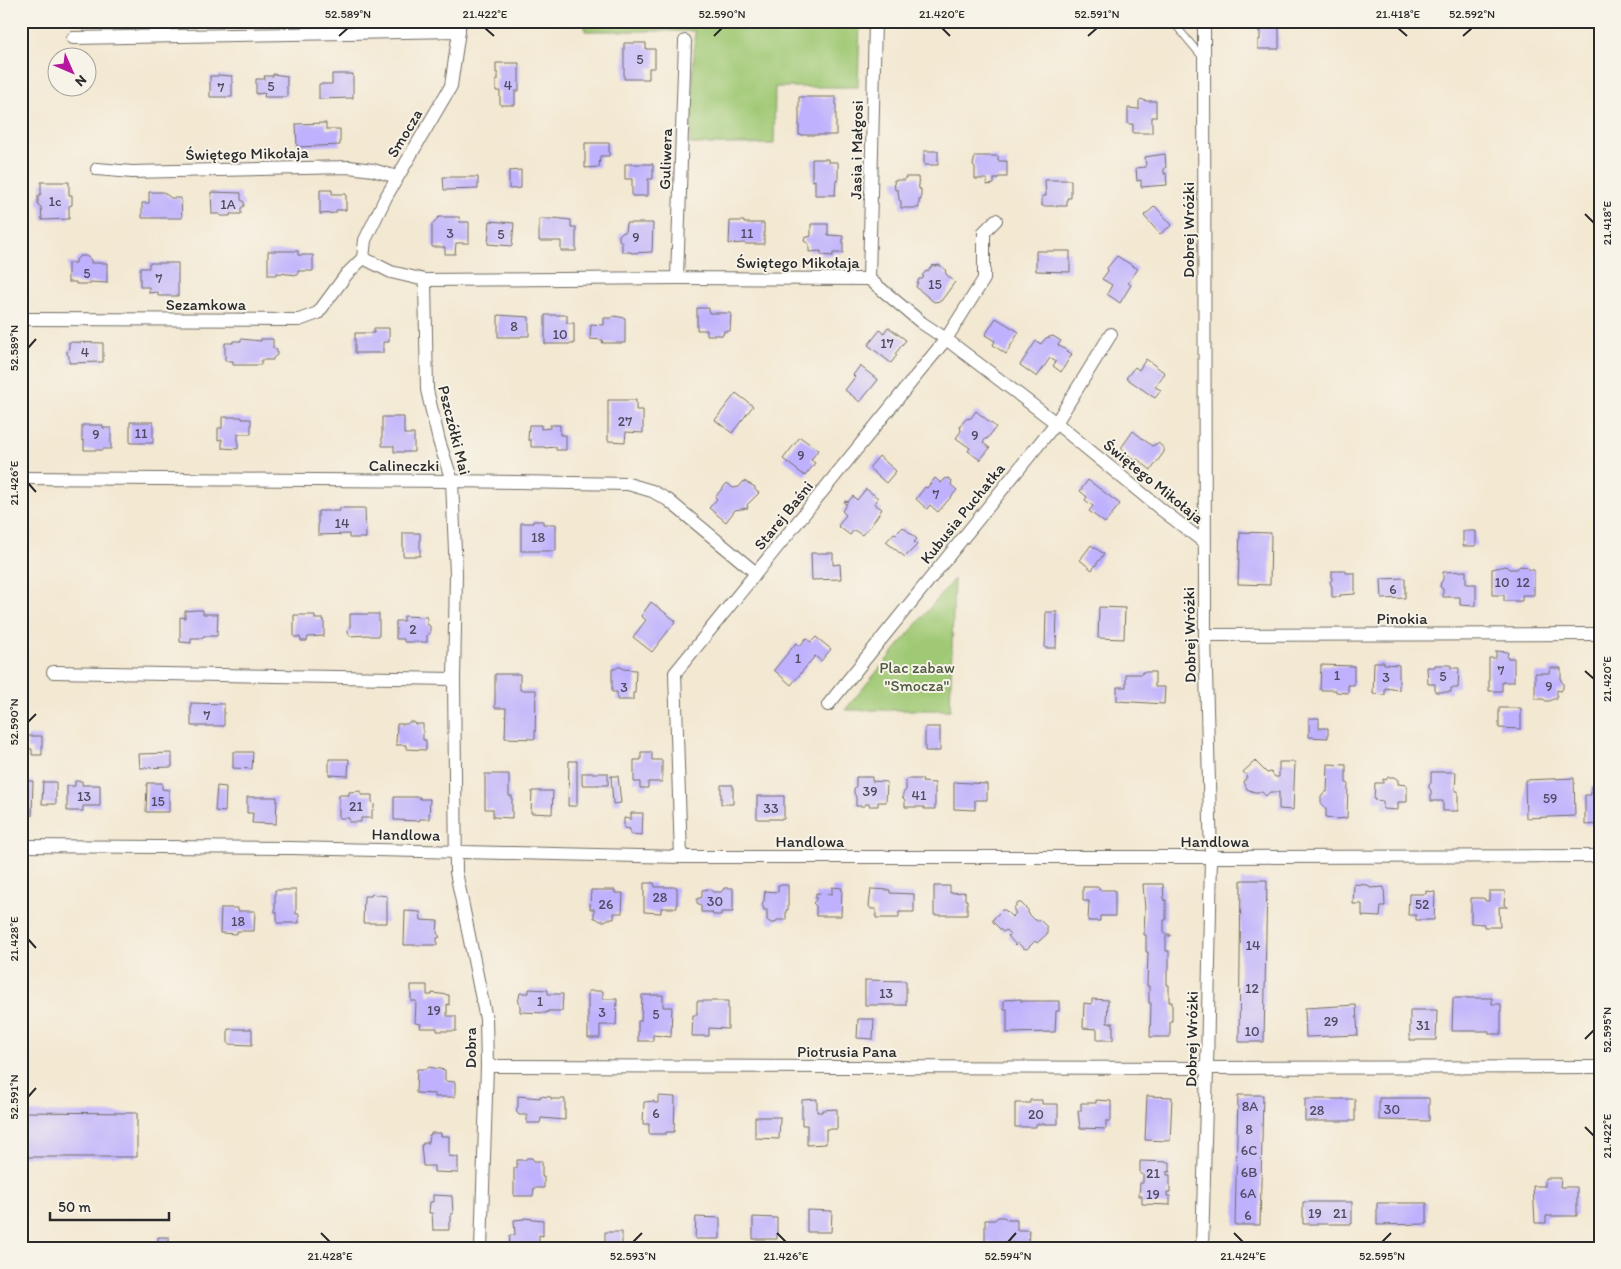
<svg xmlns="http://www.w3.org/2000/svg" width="1621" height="1269" font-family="Itim,sans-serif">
	<rect width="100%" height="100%" fill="#f7f3e8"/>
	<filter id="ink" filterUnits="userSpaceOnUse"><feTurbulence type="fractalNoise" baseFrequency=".02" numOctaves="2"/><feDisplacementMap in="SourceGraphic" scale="10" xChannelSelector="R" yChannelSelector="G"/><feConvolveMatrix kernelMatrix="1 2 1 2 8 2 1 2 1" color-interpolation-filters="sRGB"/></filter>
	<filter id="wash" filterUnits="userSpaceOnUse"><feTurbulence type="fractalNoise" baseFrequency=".0096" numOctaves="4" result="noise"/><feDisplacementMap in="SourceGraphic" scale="20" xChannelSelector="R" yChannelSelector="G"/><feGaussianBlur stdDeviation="1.12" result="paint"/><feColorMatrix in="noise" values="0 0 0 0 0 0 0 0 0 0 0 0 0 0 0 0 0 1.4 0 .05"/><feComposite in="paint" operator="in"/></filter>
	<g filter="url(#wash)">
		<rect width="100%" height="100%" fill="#f3e8d2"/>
		<path fill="#a0c975" stroke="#667a50" d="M585,21H860L858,87H775L774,144H690L695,31H585Z
			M954,579L950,710H845Z"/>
		<g id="blocks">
			<path fill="#bfb1fd" d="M1265,21L1279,22V49H1258V40H1260V31H1258V22H1265Z
				M624,43H646V49H655V68H649V79H624Z
				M496,63H519V91H515V105H500V91H496V80H498V73H496Z
				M273,74L287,76V97H264L265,93L256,94V79H265L264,76H273Z
				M332,74H353V98L319,99V84H332Z
				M218,75L232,76V97H210V76H218Z
				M799,97H836V135H799Z
				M1141,99L1146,101H1156V117H1152V133H1133V124H1128V108L1139,109V101Z
				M326,123V129H340V145L297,147L296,124Z
				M585,143H609V156H600L599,167L585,168Z
				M924,151H938V165H924Z
				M1165,154L1166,168H1164V174L1166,173L1167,185L1141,187V180L1137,181L1136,168L1146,167L1145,157Z
				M975,156H998V161H1007V177H998V179H994V184L987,185V179H975V167L973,165Z
				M812,159H828V162H838V181L836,180L835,195H815V180L812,181Z
				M625,164H653V179H648V196H632V179H625Z
				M521,170V188L509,189V171Z
				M443,177H478V189L444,190Z
				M905,177H918L919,189H921V200H919V208H901V201L899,200L898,190H895L894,180H905Z
				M1045,180H1071V198H1067V206H1042V196H1046Z
				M41,182H69V195H72V205L69,206V219L42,220L41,207L38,205V196L41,194Z
				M320,190H332V194H346V210H336V213L320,214Z
				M149,192H163L171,198H181L182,218H142V203H149Z
				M211,192L241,193V200L244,202V206L241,208V214H230V216H220V214H212Z
				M1155,206L1172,225L1160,234L1144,216Z
				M439,217H459L460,222H469V243H456L455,254H445V247H432V224Z
				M554,218L571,220V227H576V251H561V241H539V219H554Z
				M490,221L514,223L512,246L488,244Z
				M730,221H744V223H764V244H745L744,243L729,244Z
				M626,223H653L652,252L631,253V252H622V242L619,240V235L621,233L625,232Z
				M811,224H828V235L843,236V253H833V256L821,255V251L809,252V244L804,241L805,238L811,236Z
				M268,251H298V255H313V271H298V275L277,273V275H268Z
				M1036,251H1070V272L1036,271Z
				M80,256H86L91,260V263H107V283L90,282V284H76V282H68V263H76V260Z
				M1117,256L1138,269L1128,283L1131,285L1120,303L1107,294L1112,285L1102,279L1108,271L1107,268Z
				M149,263H178V296H158V292L149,293V287H140V268H149Z
				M933,265L934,266L939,265L945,269L946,274L955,282L941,301L934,302L916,287L919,279H922L924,277L922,276L926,271L927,272Z
				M697,308H709V313H731L730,331H724L723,335H707V330H697Z
				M498,315L529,317V336H521V337H498Z
				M545,315H567V323H574V344H545Z
				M614,316L625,318V343H602L603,340L590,339L591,324L604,325V318H612Z
				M996,318L1019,332L1006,354L993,345L995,341L985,335Z
				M888,327L906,340L895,354L897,355L891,363L868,345L880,330L884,333Z
				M374,328H389V342H383V353H355V333H374Z
				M1053,336L1061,341L1058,345L1072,354L1061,372L1053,366L1056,362L1050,358L1037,377L1020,365L1036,341L1041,344L1046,338Z
				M241,339L261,341V339H273V348L277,350V355L273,358V360H261V365H233V361H225V343H233V341H241Z
				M69,342L103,343V362L69,363V356L67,354V351L69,348Z
				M1146,359L1165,373L1155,387L1161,390L1155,398L1126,378L1135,367L1139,370Z
				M860,366L878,380L860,402L845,390L855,377L853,375Z
				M736,393L753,406L732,433L715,420Z
				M608,400H636V410H643V433L626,432L625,442L608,441Z
				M976,411L996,427L987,439L986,438L983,443L990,448L980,460L968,451L970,448L956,438L961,431L960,426L966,419L971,418Z
				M222,417H242V419H251V434H238V449L222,448V439L218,440V428H222Z
				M382,417H404V434H414V452H394V446H382Z
				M130,422H153V443H130Z
				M82,425H103V428H111V449H103V450H84V441L82,440Z
				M529,425H541V429L550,428V425H560V435H566V450H556V447L545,448V447H531V440H528Z
				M1133,431L1152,446L1158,443L1164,448V452L1151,470L1137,459L1135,461L1121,448Z
				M800,437L818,450L811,460L815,463L805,476L783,459Z
				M879,456L896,471L886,483L869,468Z
				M935,478L941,483L945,479L948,478L952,481L951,485L957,490L938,512L930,505L927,509L916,499L925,487L927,488Z
				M1088,480L1120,504L1105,523L1089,511L1093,506L1085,500L1087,497L1080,491Z
				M744,481L755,487V490L759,493L747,505L748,508L735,510L726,522L709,508L717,499L715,497L727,483L733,488L739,487Z
				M866,489L878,498L874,504L882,509L872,524L862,535L854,530L850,535L838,526L846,515L842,511L847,504L844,503L845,501L848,502L853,496L857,500Z
				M339,508H365L366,538H349V534L318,535V511H340Z
				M533,521H543V524H556V551H521V523H533Z
				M903,527L917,539L914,542L917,545L905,557L886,542L894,533L896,534Z
				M1463,531H1476V546H1463Z
				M1240,532L1271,533L1270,585L1238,584Z
				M403,533H420V556H403Z
				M1091,545L1104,554L1092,570L1080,560Z
				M811,553H833V565L840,564L841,579L812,580Z
				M1506,566L1509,569H1517L1520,566L1526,567L1529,570H1534V595H1522V601H1504V595H1492V569Z
				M1332,571H1346V573H1355V594L1340,595V597H1332V587L1330,582L1332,580Z
				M1466,571V584H1476V606L1460,605V597H1443V589L1440,587L1441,582L1443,580V572Z
				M1405,578V598L1382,599L1381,579Z
				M651,602L676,621L652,652L633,637L646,620L641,616Z
				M1099,607L1125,608L1124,639L1098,638Z
				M196,610H203V614H218L217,636H203V638H191V643L180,642V617L185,618V611Z
				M1046,612H1057L1056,648H1045Z
				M350,614H379V636H370L369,635L350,636L348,633V629L350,627Z
				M294,615H315V619H324V636L308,637L307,641H301L300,637H294Z
				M404,616L427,617V624L430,626V633L427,635V642H404V639H396V621H404Z
				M21,617H24V645H21Z
				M816,637L831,649L821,661L815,656L791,685L774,670L796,643L800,646L806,638L811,642Z
				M1496,651L1508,652L1507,658H1514V682H1502V691H1489V658H1496Z
				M1374,662H1384V664L1399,665V690L1385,688V695L1373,694Z
				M1321,665L1354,666V685H1348V693L1336,692V690H1320Z
				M1435,665H1451V668H1459L1458,688H1451V692H1435V684H1428L1427,667H1435Z
				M618,667H621L623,669L636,670L635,693H633V700H617V692H612V669H615Z
				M1550,668H1561V681L1563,683V688L1561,691L1557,690V699H1553L1550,701H1546L1543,699H1535V673H1549Z
				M1142,672H1155V687H1165L1164,704L1117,701V687H1126V674H1142Z
				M495,674H520V690H536L535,739L505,738L506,708H495Z
				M191,703L224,704V726H191Z
				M1499,708H1521V729L1499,728Z
				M1309,718H1319V728H1328V738L1309,737Z
				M409,722H413L415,724H423V740H426V750L406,749V745H396L397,724H407Z
				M925,727H940V751H925Z
				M28,736H42V755H32V749H27Z
				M233,752H253L252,769L233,768Z
				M641,752H652V760H662V782H648V788H640V782H634V760H641Z
				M172,753V767L140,768L139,754Z
				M329,759H349L348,776L329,775Z
				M569,761H577V806H568Z
				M1255,761L1267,773L1271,772L1275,777H1279V762H1295L1293,810L1279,809V792H1270L1266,796L1262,792H1254L1247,789L1244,782L1247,776L1243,772Z
				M1328,764L1346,765V783H1348L1347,818L1337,819L1326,817V808H1324L1321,803V797L1325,792H1327Z
				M1431,772H1456L1455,791H1458V811H1443V801H1431V790L1429,788V785L1431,783Z
				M582,773H608V785H582Z
				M485,774H509V796H512V818L493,817V809H485Z
				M611,776H618L621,803L613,804Z
				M856,777H872V781L887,782L886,802H878V806H869V804H865V806H856V797L854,793V789L856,786Z
				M1388,777H1394L1398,780V784L1407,785V802H1398V810L1383,809V801L1374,800L1375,783H1383V779L1386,780Z
				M1574,778L1575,816L1526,818L1525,780Z
				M906,779H923L922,782L935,783V809H924V807H905V800L903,798V793L906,790Z
				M21,781H33L32,816L21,815Z
				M75,781H82V785H100V806H83V811H67V786H75Z
				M43,782H56V804H42Z
				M954,782L987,784V800H975V810L954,809Z
				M147,783H162V789L169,790V812H146Z
				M721,785H733V804H721Z
				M217,786L226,787L225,812L215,811Z
				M1591,786H1600V824L1585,825V795H1591Z
				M361,791V795H372V802L374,804V808L372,811V818H361V822H349V818H339V795H349V792Z
				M532,791H553L552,814L531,813Z
				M757,796H784V819H757Z
				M247,797H277L276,824L252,823L253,813H247Z
				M394,797H420V799H430L429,819H420L419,821L394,820Z
				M631,813H643L642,835L630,834V829L624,828V818L631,819Z
				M1241,880H1267L1264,1042H1239Z
				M644,883H654L655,887H677V908H661V913L644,912Z
				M1143,884H1163L1164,900H1166V920H1164V934H1170L1171,936H1166V951H1169V970L1167,971V985H1169V1002H1172V1021H1170V1037H1150L1151,1003H1149V986H1147L1148,952H1146V935H1144L1145,910Z
				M1354,884L1368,885L1370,888L1384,887L1385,906H1381L1380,917L1362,916V904H1353Z
				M778,885H788V910H786V920H777L775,923H771L767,920V910H764L762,903L764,901L765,891L778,892Z
				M934,886H950V893L965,892V900H967V915H934Z
				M832,887L842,888L841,916H816V906L813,903L816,900V893L832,894Z
				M1083,887H1099V890H1115V916H1100V921H1088L1089,901H1083Z
				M724,888H733V912H721V915H713L712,912H701V905L697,903V899L702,897V890L709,889L713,892H721L723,890Z
				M871,889L890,890V893L914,894V912H899V918H876V909H871L869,906Z
				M275,890H296V914H299V923H277V912H275Z
				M591,890H615V893H623L622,913H614V919H608L605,921H600L596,918H594V909H590Z
				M1426,891L1435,892L1434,920H1416V915H1408L1409,894H1426Z
				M1489,891H1505L1504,905L1508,907H1499L1500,927H1484V924L1471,923V898H1482L1485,899V901H1489Z
				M372,894L387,896V923H363L364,896H371Z
				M1018,903H1021L1028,910V913L1035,920H1040L1047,927V934L1037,943L1035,941L1027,949L1023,948L1018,943L1016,945L1008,936L1010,934L1006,930L1003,932L993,922V919L1002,910H1005L1012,917L1016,913L1014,911V908Z
				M221,908H238V911H255L254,931H237V934L220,933Z
				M405,911L420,912L421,920L438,921L437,933L440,937L437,938V945H404Z
				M865,980L906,981V1005H865Z
				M411,985H427V995H432V993L449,995V1005L447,1004V1016H456V1031H437V1028H420L421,1024L415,1023L416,1001H411Z
				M529,989L548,990V994H563L562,1011H548L547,1013L520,1012V1005L518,1003L520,993H529Z
				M588,991H603V999H617L616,1025H600V1038H588Z
				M642,995H663V1007H672L671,1037L653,1035V1041H638V1021H641Z
				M1453,998H1492V1004H1501V1034H1489V1031H1452Z
				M1021,999V1001H1059V1011H1056L1055,1032L1007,1033V1009H1004V1000Z
				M1092,999L1108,1000L1107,1023H1113V1040H1097V1029L1083,1028L1084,1003L1092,1004Z
				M697,1001H728V1029L709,1028V1036H692L693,1015H697Z
				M1356,1005L1358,1035L1306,1037L1305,1008Z
				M1410,1010H1437L1436,1040H1410Z
				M858,1019H874L873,1039L857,1038Z
				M228,1029H252V1045L228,1044Z
				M429,1067L445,1070V1081L455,1082V1097H435V1094L416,1093L417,1069H427Z
				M1238,1095H1263L1260,1225H1235Z
				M518,1096L540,1098V1096L551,1097V1099H565V1120L541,1118L540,1123H527V1115H519L516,1111L518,1106Z
				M658,1096L675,1097L674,1132H666V1134H649V1124H643L644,1102L654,1101V1103H658Z
				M1147,1096L1172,1097L1170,1141L1145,1140Z
				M1379,1098H1429V1121L1379,1120Z
				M817,1099V1112H822V1110L837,1109V1129H826V1144L807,1145V1125H802V1100Z
				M1305,1099H1355V1121H1305Z
				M1030,1100H1042V1104H1058V1124H1036V1127H1015V1103H1030Z
				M1096,1100L1111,1101V1121H1106V1129L1080,1128L1078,1111H1081V1103H1096Z
				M21,1112L137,1113V1157H21Z
				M755,1117H780L779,1139L755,1138Z
				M431,1133H441V1136H449V1156L458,1157V1173L434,1172V1166H423L421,1145H423V1143H428L429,1135H431Z
				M527,1158H532L534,1161H542V1177H544V1188H534L533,1196H514V1168H517V1160H525Z
				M1140,1161L1170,1162V1172L1167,1171V1175H1170V1192H1167V1196H1170V1205L1142,1204V1196H1139L1140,1183H1143V1174H1140Z
				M1545,1178H1561L1560,1187H1577V1216H1546V1223H1535L1533,1186H1545Z
				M433,1195L452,1196L453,1214H451V1222H449V1230H433L432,1213H429L430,1202H433Z
				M1303,1202H1352V1224H1303Z
				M1377,1203H1427V1224L1377,1225Z
				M807,1210L832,1211L831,1232H807Z
				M696,1217L720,1218V1239H695Z
				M753,1217L777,1218V1239H753Z
				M998,1217H1004L1007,1220H1017V1230H1029L1028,1248H1015V1243H985V1220H995Z
				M524,1218L543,1220V1236L539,1235V1245L530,1244V1248H509L510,1235H515L514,1220L524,1219Z
				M605,1232H622V1248H605Z
				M158,1237H169V1248H158Z"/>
		</g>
	</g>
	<g filter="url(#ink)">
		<use href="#blocks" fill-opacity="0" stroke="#716d65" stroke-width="1"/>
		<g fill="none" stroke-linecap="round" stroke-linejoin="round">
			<g stroke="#716d65" stroke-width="8">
				<path id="lane" d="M1172,21L1203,58"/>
			</g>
			<g stroke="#716d65" stroke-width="14">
				<path id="street" d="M73,38L459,31
					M97,169L132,172L349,167L373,170L397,177
					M363,258L391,272L425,280L677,278L869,279L922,323L946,339L1056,423L1162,510L1205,543
					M363,258L365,240L386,197L451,86L459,31V21
					M677,278L685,41
					M869,279L875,21
					M425,280L427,390L439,441L452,481L456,574L454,679L456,872L486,1019L487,1066L481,1248
					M21,319L299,320L318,313L346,275L363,258
					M21,478L452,481L628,484L652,491L668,500L756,573
					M1205,635L1600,634
					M53,672L454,679
					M828,705L1056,423L1111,334
					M21,846L291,848L681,857H1222L1600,856
					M681,857L675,673L946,339L984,279V232L996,220
					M487,1066L1207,1068L1600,1067
					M1202,1248L1207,1068L1211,857L1205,635L1204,21"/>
			</g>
			<use href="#lane" stroke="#fff" stroke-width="6"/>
			<use href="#street" stroke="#fff" stroke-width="12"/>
		</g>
	</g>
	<path fill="none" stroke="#2b2b2b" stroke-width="2" d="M485,28L494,36M942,28L950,36M1398,28L1407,36M339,36L348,28M714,36L722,28M1088,36L1097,28M1463,36L1472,28M1585,214L1594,223M28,348L36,339M28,483L36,492M1585,671L1594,679M28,722L36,714M28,939L36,948M1585,1039L1594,1030M28,1097L36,1088M1585,1127L1594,1136M321,1233L330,1242M777,1233L786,1242M1234,1233L1243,1242M633,1242L642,1233M1008,1242L1016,1233M1382,1242L1391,1233"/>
	<g text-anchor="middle" stroke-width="4" stroke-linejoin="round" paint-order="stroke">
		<g font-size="14" fill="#504c60">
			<text x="640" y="64">5</text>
			<text x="508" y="90">4</text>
			<text x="271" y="91">5</text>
			<text x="221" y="92">7</text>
			<text x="55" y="206">1c</text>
			<text x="228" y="209">1A</text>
			<text x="450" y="238">3</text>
			<text x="747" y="238">11</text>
			<text x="501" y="239">5</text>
			<text x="636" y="242">9</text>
			<text x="87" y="278">5</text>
			<text x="159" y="283">7</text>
			<text x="935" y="289">15</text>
			<text x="514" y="331">8</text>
			<text x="560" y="339">10</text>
			<text x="887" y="348">17</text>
			<text x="85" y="357">4</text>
			<text x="625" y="426">27</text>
			<text x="141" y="438">11</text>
			<text x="96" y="439">9</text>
			<text x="975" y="440">9</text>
			<text x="801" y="460">9</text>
			<text x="936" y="499">7</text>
			<text x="342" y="528">14</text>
			<text x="538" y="542">18</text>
			<text x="1502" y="587">10</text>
			<text x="1523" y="587">12</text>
			<text x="1393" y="594">6</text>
			<text x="413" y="634">2</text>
			<text x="798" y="663">1</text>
			<text x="1501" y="675">7</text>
			<text x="1337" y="680">1</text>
			<text x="1443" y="681">5</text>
			<text x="1386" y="682">3</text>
			<text x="1549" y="691">9</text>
			<text x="624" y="692">3</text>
			<text x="207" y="720">7</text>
			<text x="870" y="796">39</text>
			<text x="919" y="800">41</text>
			<text x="84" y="801">13</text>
			<text x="1550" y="803">59</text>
			<text x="158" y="806">15</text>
			<text x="356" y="811">21</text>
			<text x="771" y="813">33</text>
			<text x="660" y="902">28</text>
			<text x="715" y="906">30</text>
			<text x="606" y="909">26</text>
			<text x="1422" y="909">52</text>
			<text x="238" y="926">18</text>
			<text x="1253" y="950">14</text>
			<text x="1252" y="993">12</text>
			<text x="886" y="998">13</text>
			<text x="540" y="1006">1</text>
			<text x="434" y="1015">19</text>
			<text x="602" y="1017">3</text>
			<text x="656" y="1019">5</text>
			<text x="1331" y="1026">29</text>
			<text x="1423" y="1030">31</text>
			<text x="1252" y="1036">10</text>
			<text x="1250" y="1111">8A</text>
			<text x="1392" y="1114">30</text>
			<text x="1317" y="1115">28</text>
			<text x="656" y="1118">6</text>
			<text x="1036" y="1119">20</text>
			<text x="1249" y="1134">8</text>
			<text x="1249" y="1155">6C</text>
			<text x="1249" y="1177">6B</text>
			<text x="1153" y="1178">21</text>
			<text x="1248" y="1198">6A</text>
			<text x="1153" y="1199">19</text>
			<text x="1315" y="1218">19</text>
			<text x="1340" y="1218">21</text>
			<text x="1248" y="1220">6</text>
		</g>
		<g font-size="16" fill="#2b2b2b" stroke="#f7f3e8">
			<text transform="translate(404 133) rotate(-59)" y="6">Smocza</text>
			<text transform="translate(856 150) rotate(-89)" y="6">Jasia i Małgosi</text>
			<text transform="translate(247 153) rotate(-1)" y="6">Świętego Mikołaja</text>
			<text transform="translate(665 159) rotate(-88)" y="6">Guliwera</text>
			<text transform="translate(1188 230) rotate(-90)" y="6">Dobrej Wróżki</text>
			<text x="798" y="268">Świętego Mikołaja</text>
			<text x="206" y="310">Sezamkowa</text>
			<text transform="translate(455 430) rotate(76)" y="6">Pszczółki Mai</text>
			<text x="404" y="471">Calineczki</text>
			<text transform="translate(1154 481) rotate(39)" y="6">Świętego Mikołaja</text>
			<text transform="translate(962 513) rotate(-51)" y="6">Kubusia Puchatka</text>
			<text transform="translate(783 515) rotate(-51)" y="6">Starej Baśni</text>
			<text x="1402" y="624">Pinokia</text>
			<text transform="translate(1189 635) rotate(-91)" y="6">Dobrej Wróżki</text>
			<text transform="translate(406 834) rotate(1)" y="6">Handlowa</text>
			<text x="810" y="847">Handlowa</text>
			<text x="1215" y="847">Handlowa</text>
			<text transform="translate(1191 1039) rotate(-89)" y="6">Dobrej Wróżki</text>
			<text transform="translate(470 1048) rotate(-90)" y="6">Dobra</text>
			<text x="847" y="1057">Piotrusia Pana</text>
		</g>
		<g font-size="16" fill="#4e5a41" stroke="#f7f3e8">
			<text x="917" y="673">Plac zabaw<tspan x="917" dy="18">"Smocza"</tspan></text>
		</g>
	</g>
	<rect width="1621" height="1269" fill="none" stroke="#f7f3e8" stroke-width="55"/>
	<g transform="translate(72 72) rotate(135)"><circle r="24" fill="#f7f3e8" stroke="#a5a39c"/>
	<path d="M0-4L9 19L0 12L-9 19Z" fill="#b5179e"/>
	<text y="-8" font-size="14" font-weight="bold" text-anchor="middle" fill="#2b2b2b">N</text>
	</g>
	<path d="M50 1212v8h119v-8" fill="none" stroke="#2b2b2b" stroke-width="2.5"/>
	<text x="58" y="1212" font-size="15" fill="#2b2b2b" stroke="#f7f3e8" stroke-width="4" paint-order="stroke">50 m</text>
	<rect x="28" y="28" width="1566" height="1214" fill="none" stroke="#2b2b2b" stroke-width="2"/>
	<g font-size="12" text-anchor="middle" fill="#2b2b2b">
		<text x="348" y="18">52.589°N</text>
		<text x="485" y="18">21.422°E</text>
		<text x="722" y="18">52.590°N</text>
		<text x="942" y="18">21.420°E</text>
		<text x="1097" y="18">52.591°N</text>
		<text x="1398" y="18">21.418°E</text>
		<text x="1472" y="18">52.592°N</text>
		<text transform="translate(1607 223) rotate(-90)" y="4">21.418°E</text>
		<text transform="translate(14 348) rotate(-90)" y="4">52.589°N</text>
		<text transform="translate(14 483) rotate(-90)" y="4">21.426°E</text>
		<text transform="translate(1607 679) rotate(-90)" y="4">21.420°E</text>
		<text transform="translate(14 722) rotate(-90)" y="4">52.590°N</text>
		<text transform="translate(14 939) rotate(-90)" y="4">21.428°E</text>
		<text transform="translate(1607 1030) rotate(-90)" y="4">52.595°N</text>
		<text transform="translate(14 1097) rotate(-90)" y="4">52.591°N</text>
		<text transform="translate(1607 1136) rotate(-90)" y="4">21.422°E</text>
		<text x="330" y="1260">21.428°E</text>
		<text x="633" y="1260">52.593°N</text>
		<text x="786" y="1260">21.426°E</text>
		<text x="1008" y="1260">52.594°N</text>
		<text x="1243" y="1260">21.424°E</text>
		<text x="1382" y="1260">52.595°N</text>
	</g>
</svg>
